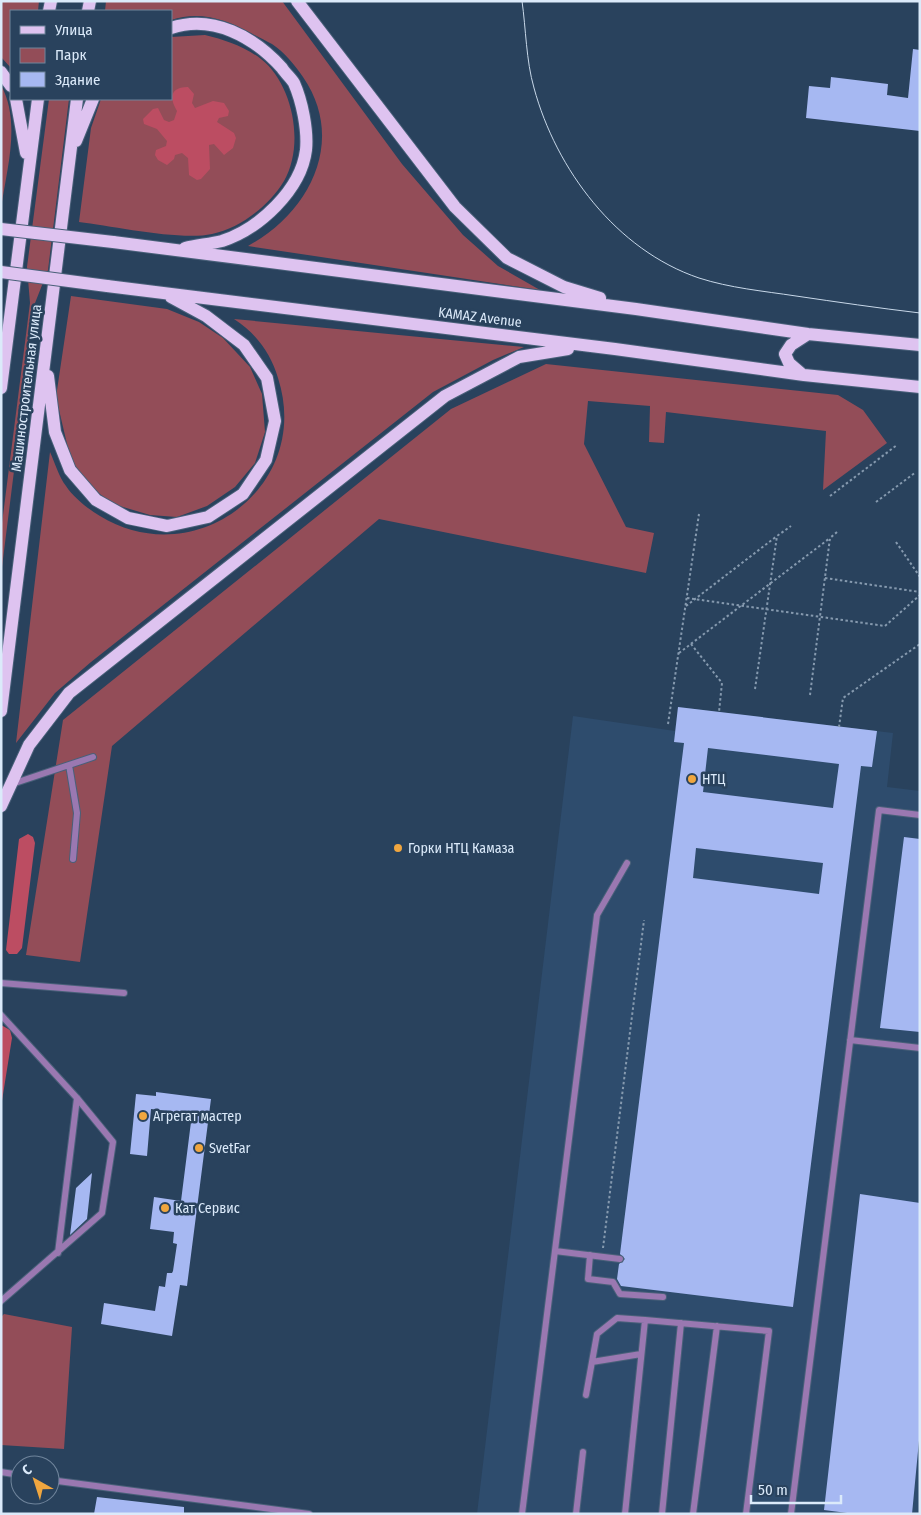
<svg xmlns="http://www.w3.org/2000/svg" width="921" height="1515" font-family="'Fira Sans Condensed',sans-serif">
	<rect width="100%" height="100%" fill="#29425d"/>
	<path fill="#2e4c6d" d="M678,707L893,733L887,787L920,791V1514H477L573,716L675,731Z"/>
	<path fill="#934d58" d="M1,1H39L38,11H11V68L1,57Z
		M106,1H282L402,164L463,235L498,266L540,290L248,246C309,213 347,141 303,77C295,65 284,52 272,44C265,40 258,37 251,33C227,20 200,10 171,20V11H105Z
		M205,35C225,40 244,46 261,59C293,84 305,145 284,181C269,206 240,228 212,234C181,241 113,226 79,222L91,128L101,99H171V37Z
		M1,85C21,122 7,168 1,208Z
		M49,99H69L48,270L35,303L1,575V531L30,303L27,267Z
		M71,296L167,309L199,322L223,338L250,367L262,394L265,432L255,463L235,487L207,506L177,517L150,515L113,504L88,485L71,461L56,397Z
		M234,319L524,347L493,360L433,392L91,662L55,693L16,743L50,452C55,463 59,477 66,486C74,498 87,508 100,516C195,574 313,486 278,378C271,354 256,333 234,319Z
		M546,364L838,395L863,410L887,443L823,490L826,431L666,412L664,443L649,442L650,406L588,401L584,444L626,527L654,533L646,573L379,519L112,746L80,962L26,955L63,720L451,409Z
		M4,1314L72,1327L64,1449L1,1445V1317Z"/>
	<path fill="#bc4d62" d="M188,87L194,94L192,103L195,108L213,101L224,103L229,111L228,116L219,118L217,122L234,133L236,138L233,148L224,155L214,144L209,145L210,169L201,179L197,180L189,175L188,158L182,153L175,155L174,159L167,165L158,160L155,155L156,150L166,146L167,141L157,129L144,124L143,119L153,109L158,108L164,120L169,122L174,120L177,111C169,98 170,87 188,87Z
		M28,834L33,837L35,843L22,948L17,954H9L6,950L19,839Z
		M1,1025L10,1030L12,1038L1,1107Z"/>
	<path fill="#a6b8f2" fill-rule="evenodd" d="M913,49L920,50V131L806,118L809,86L830,88L831,77L888,84L887,95L908,98Z
		M678,707L877,731L872,767L861,766L793,1307L621,1286L617,1279L619,1264L625,1259L620,1254L684,743L674,742ZM708,748L839,764L833,808L703,792ZM696,848L823,863L819,894L693,878Z
		M904,837L920,839V1032L880,1028Z
		M156,1092L211,1099L187,1286L180,1285L172,1336L101,1324L104,1303L155,1311L159,1286L165,1287L167,1273H172L173,1271L177,1244L173,1243L174,1232L150,1229L154,1197L181,1201L192,1114L151,1109L147,1156L130,1154L136,1094L156,1096Z
		M92,1173L87,1219L70,1235L76,1188Z
		M860,1194L920,1203V1430L912,1514H855L824,1510Z
		M97,1497L184,1507V1514H94Z"/>
	<g fill="none" stroke-linecap="round" stroke-linejoin="round">
		<g stroke="#496079" stroke-width="8">
			<path id="lane" d="M69,765L77,813L73,859
				M12,784L93,757
				M1,983L124,993
				M1,1015L77,1098L113,1142L102,1213L1,1301
				M850,1040L920,1048
				M555,1251L620,1259
				M58,1253L77,1098
				M590,1255L588,1279L613,1282L620,1294L663,1297
				M592,1362L641,1354
				M586,1395L597,1334L617,1318L645,1320
				M1,1472L20,1475
				M50,1480L309,1514
				M522,1514L597,915L627,863
				M576,1514L583,1452
				M625,1514L645,1320L769,1331L746,1514
				M662,1514L681,1323
				M693,1514L717,1326
				M791,1514L879,810L920,815"/>
		</g>
		<g stroke="#496079" stroke-width="14">
			<path id="primary" d="M297,1L455,207L507,258L564,287L600,298
				M49,11L51,1
				M88,11L90,1
				M171,28C213,14 254,37 282,68C285,73 291,78 294,83C302,101 308,130 306,150C301,190 259,229 222,241C210,244 197,245 185,248
				M1,72L11,86
				M16,99L26,153
				M76,141L93,99
				M113,242L636,309L808,334L920,345
				M107,286L615,349L804,375L920,387
				M803,375L789,363L785,354L791,345L808,334
				M48,376L55,432L70,470L96,500L128,518L167,526L208,517L243,494L266,460L275,421L267,378L244,345L206,316L171,297
				M1,388L38,99
				M1,711L77,99
				M1,806L29,745L69,693L445,396L519,357L568,349"/>
		</g>
		<path stroke="#869aaf" stroke-width="2" stroke-dasharray="2.5 2.5" stroke-linecap="butt" d="M830,496L897,445
			M876,502L916,472
			M896,542L920,577
			M825,578L920,592
			M687,598L885,626L920,595
			M686,606L777,536
			M691,644L722,683L719,712
			M679,653L830,538
			M755,689L777,536L791,526
			M810,695L830,538L837,532
			M668,724L699,514
			M839,727L843,698L920,644
			M603,1248L644,920"/>
		<use href="#lane" stroke="#9a78b1" stroke-width="6"/>
		<use href="#primary" stroke="#dec3f0" stroke-width="12"/>
		<path stroke="#c8d8e9" stroke-width="1" d="M522,1C526,29 526,60 534,88C556,169 616,250 699,278C730,288 763,291 796,296C837,302 878,308 920,313"/>
		<g stroke="#496079" stroke-width="14" stroke-linecap="butt">
			<path id="primary-bridge" d="M1,229L113,242
				M1,272L107,286"/>
		</g>
		<use href="#primary-bridge" stroke="#dec3f0" stroke-width="12"/>
	</g>
	<g fill="#f0a63f" stroke="#29425d" stroke-width="2">
		<circle cx="692" cy="779" r="5"/>
		<circle cx="398" cy="848" r="5"/>
		<circle cx="143" cy="1116" r="5"/>
		<circle cx="199" cy="1148" r="5"/>
		<circle cx="165" cy="1208" r="5"/>
	</g>
	<g text-anchor="middle" stroke-width="5" stroke-linejoin="round" paint-order="stroke">
		<g font-size="14" fill="#dbeafa" stroke="#29425d">
			<text transform="translate(480 317) rotate(7)" y="5">KAMAZ Avenue</text>
			<text transform="translate(26 388) rotate(-83)" y="5">Машиностроительная улица</text>
		</g>
		<g font-size="14" fill="#dbeafa" stroke="#29425d" text-anchor="start">
			<text x="702" y="784">НТЦ</text>
			<text x="408" y="853">Горки НТЦ Камаза</text>
			<text x="153" y="1121">Агрегат мастер</text>
			<text x="209" y="1153">SvetFar</text>
			<text x="175" y="1213">Кат Сервис</text>
		</g>
	</g>
	<rect width="921" height="1515" fill="none" stroke="#dbeafa" stroke-width="5"/>
	<rect x="10" y="10" width="162" height="90" fill="#29425d" stroke="#70859c"/>
	<rect x="20" y="26" width="25" height="8" fill="#dec3f0" stroke="#70859c"/>
	<text x="55" y="35" font-size="15" fill="#dbeafa">Улица</text>
	<rect x="20" y="48" width="25" height="15" fill="#934d58" stroke="#70859c"/>
	<text x="55" y="60" font-size="15" fill="#dbeafa">Парк</text>
	<rect x="20" y="72" width="25" height="15" fill="#a6b8f2" stroke="#70859c"/>
	<text x="55" y="85" font-size="15" fill="#dbeafa">Здание</text>
	<g transform="translate(35 1480) rotate(321)"><circle r="24" fill="#29425d" stroke="#70859c"/>
	<path d="M0-4L9 19L0 12L-9 19Z" fill="#f0a63f"/>
	<text y="-8" font-size="14" font-weight="bold" text-anchor="middle" fill="#dbeafa">С</text>
	</g>
	<path d="M751 1495v8h90v-8" fill="none" stroke="#dbeafa" stroke-width="2.5"/>
	<text x="758" y="1495" font-size="15" fill="#dbeafa" stroke="#29425d" stroke-width="4" paint-order="stroke">50 m</text>
</svg>
